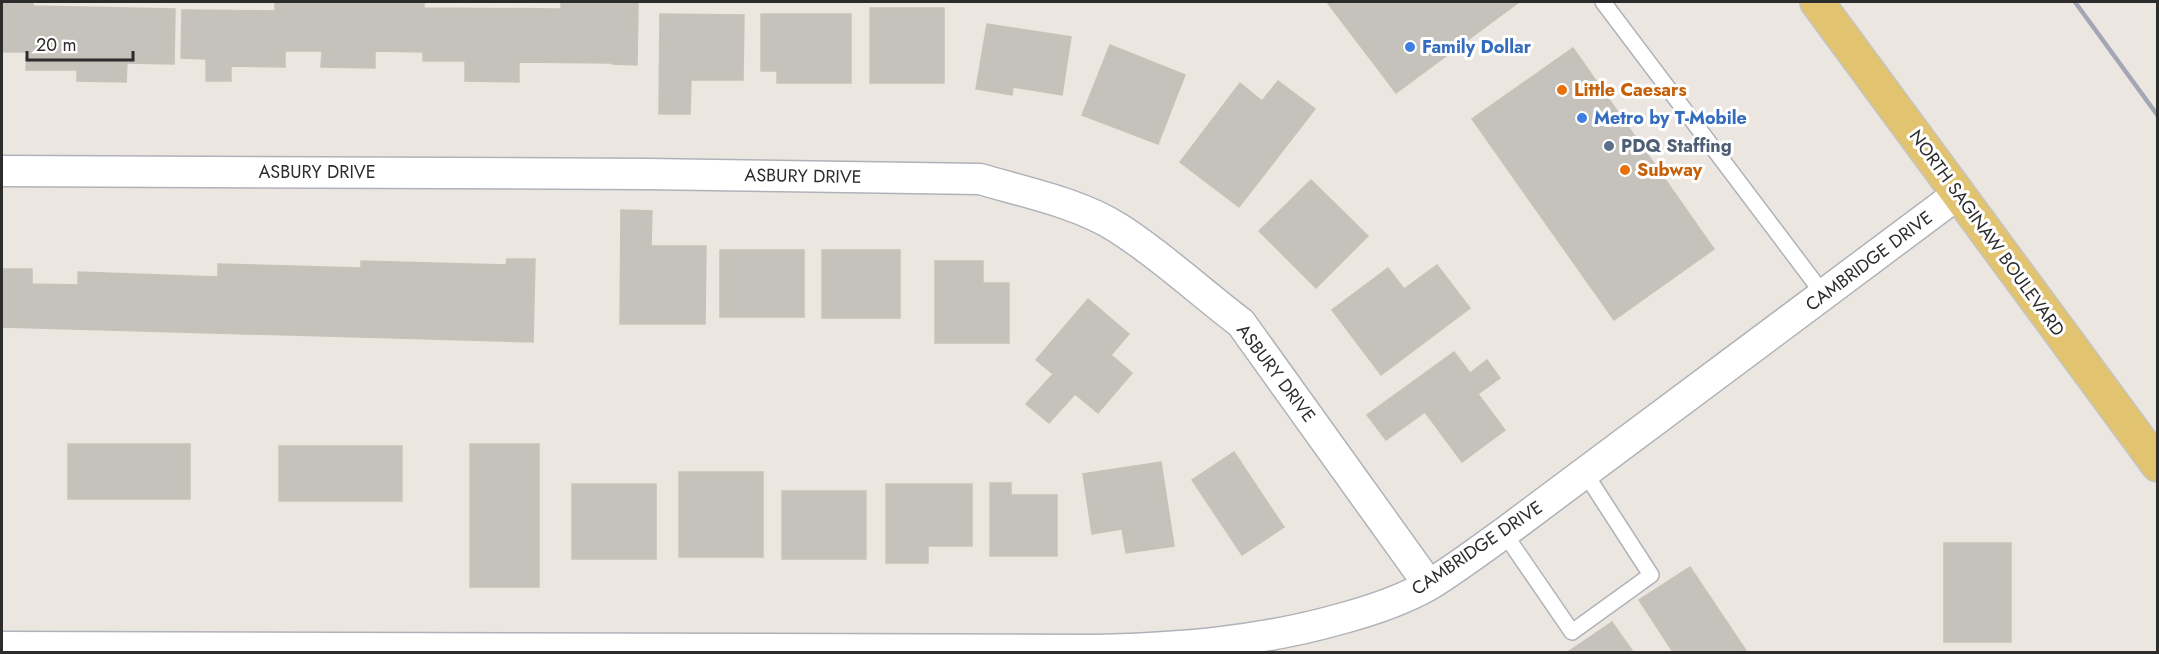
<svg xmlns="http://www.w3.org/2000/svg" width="2159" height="654" font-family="Jost,sans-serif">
	<rect width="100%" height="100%" fill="#ece6e0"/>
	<path fill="#c5c1bb" stroke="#c7c2ba" stroke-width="1.5" d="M2,2H33V6L175,9L174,64L127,63L126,82L77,81V70H26L27,52H2Z
		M275,2H424V8L561,9V2H638L637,65L612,64V63L519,62V82L465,81V61H423V52L375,51V68L321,67L322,51H285V67L231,66V81H206V59L181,58L182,10L275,11Z
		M1327,2H1519L1396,93Z
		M870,8H944V83H870Z
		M660,14L744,15L743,80H691L690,114H659Z
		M761,14H851V83H777V71H761Z
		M987,24L1071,37L1062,95L1013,87L1012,95L976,89Z
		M1110,45L1185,75L1158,144L1082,115Z
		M1573,48L1714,249L1614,320L1472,119Z
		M1278,81L1315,109L1239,207L1180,162L1240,83L1262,101Z
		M1311,180L1368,236L1316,288L1259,231Z
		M621,210L652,211L651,246H706L705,324H620Z
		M720,250H804V317H720Z
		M822,250H900V318H822Z
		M507,259H535L533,342L2,327V269H32V284L78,285V272L218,277V264L361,268V261L506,265Z
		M935,261H983V283H1009V343H935Z
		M1437,265L1470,308L1381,375L1332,310L1388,268L1404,289Z
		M1088,299L1129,334L1111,355L1132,373L1098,413L1075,394L1049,423L1026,404L1053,374L1036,360Z
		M1454,352L1470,373L1487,360L1500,378L1478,394L1505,430L1462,462L1425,412L1386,440L1367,415Z
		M68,444H190V499H68Z
		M470,444H539V587H470Z
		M279,446H402V501H279Z
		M1234,452L1284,527L1242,555L1192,480Z
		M1161,462L1174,546L1126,553L1122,529L1092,534L1083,474Z
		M679,472H763V557H679Z
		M990,483H1011V495H1057V556H990Z
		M572,484H656V559H572Z
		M886,484H972V546H928V563H886Z
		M782,491H866V559H782Z
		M1944,543H2011V642H1944Z
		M1690,567L1747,652H1673L1639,600Z
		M1612,622L1633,652H1568Z"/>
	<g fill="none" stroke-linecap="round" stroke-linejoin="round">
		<g stroke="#b0b2ba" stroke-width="18">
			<path id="lane" d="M1603,2L1824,295
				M1504,533L1572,632L1651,575L1585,473"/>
		</g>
		<g stroke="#b0b2ba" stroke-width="33">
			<path id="street" d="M2,171L646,174L980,179C1024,192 1079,203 1118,228C1162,256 1200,292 1241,323L1429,585
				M2,647L1095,650C1179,648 1259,642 1340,619C1370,611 1401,601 1429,585C1455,569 1480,550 1504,533L1958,194"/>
		</g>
		<g stroke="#c4c4c4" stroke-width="36">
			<path id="primary" d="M1817,2L2158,465"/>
		</g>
		<use href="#lane" stroke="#fff" stroke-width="15"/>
		<use href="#street" stroke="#fff" stroke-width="30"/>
		<use href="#primary" stroke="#e1c370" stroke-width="33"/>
		<path stroke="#a3a6b4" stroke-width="4.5" d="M2075,2L2158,116"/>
	</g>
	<g fill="#3f7fe0" stroke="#fff" stroke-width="2">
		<circle cx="1410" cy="47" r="6"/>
		<circle cx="1582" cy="118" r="6"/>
	</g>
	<g fill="#e8710a" stroke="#fff" stroke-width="2">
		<circle cx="1562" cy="90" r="6"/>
		<circle cx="1625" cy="170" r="6"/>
	</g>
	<circle fill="#5c6f8a" stroke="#fff" stroke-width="2" cx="1609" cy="146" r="6"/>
	<g text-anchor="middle" stroke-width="6" stroke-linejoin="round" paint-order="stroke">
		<g font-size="18" font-weight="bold" fill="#366cbe" stroke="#fff" text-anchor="start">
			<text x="1422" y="53">Family Dollar</text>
			<text x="1594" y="124">Metro by T-Mobile</text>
		</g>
		<g font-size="18" font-weight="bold" fill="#c56008" stroke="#fff" text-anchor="start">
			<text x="1574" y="96">Little Caesars</text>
			<text x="1637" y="176">Subway</text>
		</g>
		<g font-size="18" font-weight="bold" fill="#4e5e75" stroke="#fff" text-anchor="start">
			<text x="1621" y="152">PDQ Staffing</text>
		</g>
		<g font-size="18" fill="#2c2c2c" stroke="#fff">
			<text x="317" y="178">ASBURY DRIVE</text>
			<text transform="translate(803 176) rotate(1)" y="6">ASBURY DRIVE</text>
			<text transform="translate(1987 233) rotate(54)" y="6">NORTH SAGINAW BOULEVARD</text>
			<text transform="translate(1869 261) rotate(-37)" y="6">CAMBRIDGE DRIVE</text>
			<text transform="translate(1276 373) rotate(53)" y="6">ASBURY DRIVE</text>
			<text transform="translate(1477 548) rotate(-34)" y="6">CAMBRIDGE DRIVE</text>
		</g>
	</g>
	<rect width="2159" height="654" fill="none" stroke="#2c2c2c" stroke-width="6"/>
	<path d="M27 51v9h106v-9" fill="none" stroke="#2c2c2c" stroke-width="3"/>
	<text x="36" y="51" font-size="18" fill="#2c2c2c" stroke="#ffffff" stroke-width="4.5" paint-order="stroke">20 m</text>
</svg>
